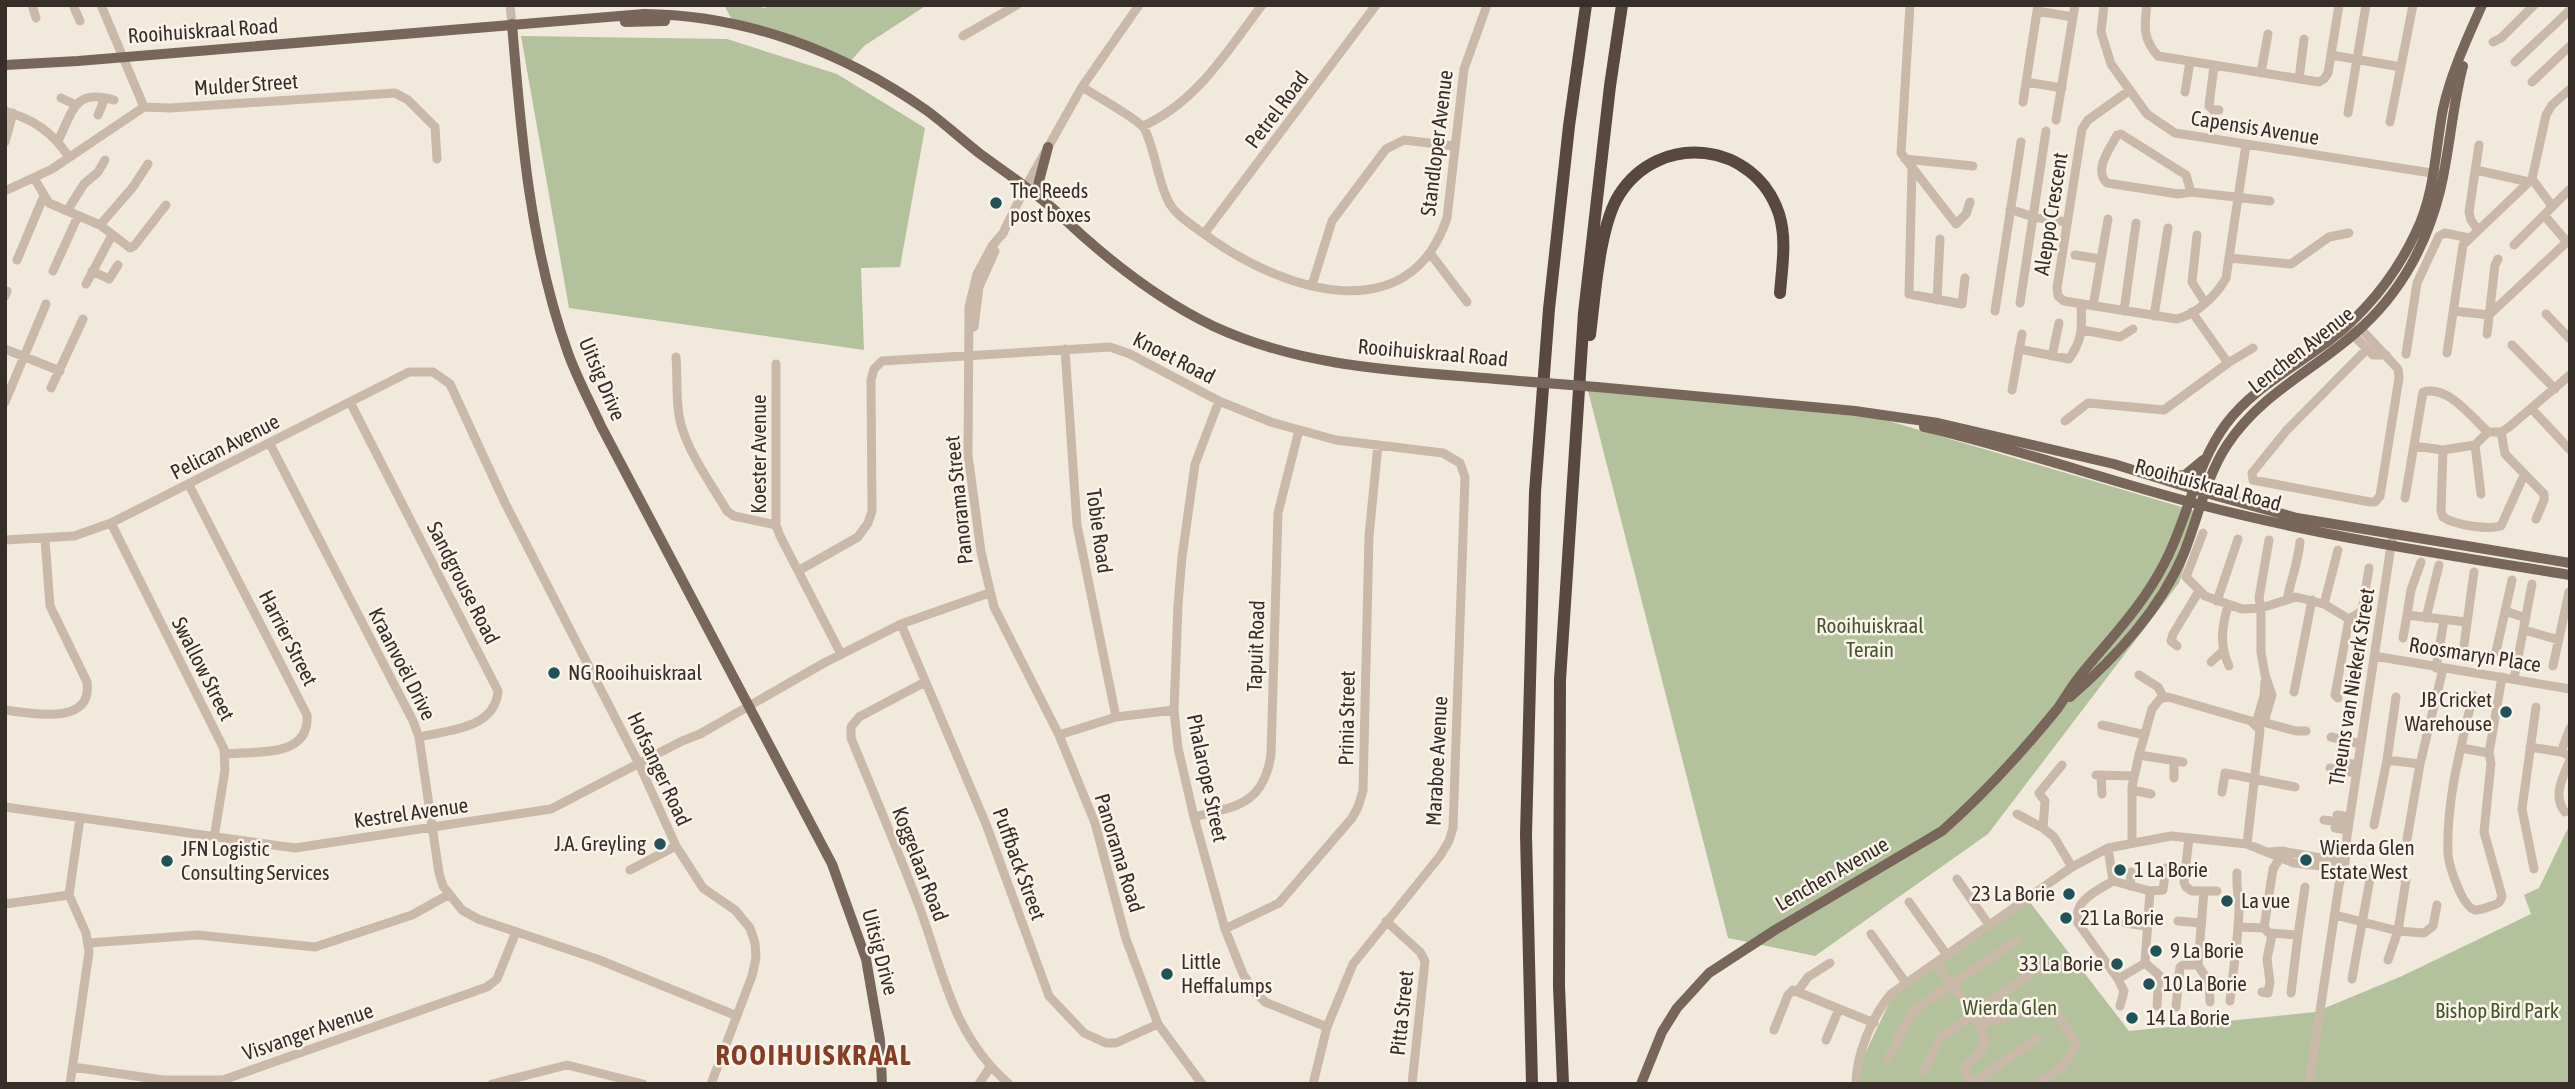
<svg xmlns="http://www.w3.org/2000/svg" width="2575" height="1089" font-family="'Asap Condensed',sans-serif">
	<rect width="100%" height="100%" fill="#f2e9dd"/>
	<path fill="#b4c19d" d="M724,5H752L765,8L770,5H927L864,46L850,62L731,18Z
		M521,36L727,39L837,74L925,128L900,267L861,268L864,350L569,308Z
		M1587,387L1882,419L2202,513L2179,583L1988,834L1815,956L1728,938Z
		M2568,828L2570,1084H2313L2320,1010L2402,976L2531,914L2524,895L2539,888Z
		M2029,901L2129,1031L2316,1012L2305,1084H1859V1066L1892,997Z"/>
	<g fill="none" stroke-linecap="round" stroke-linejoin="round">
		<path stroke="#cab9a9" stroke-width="9" d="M32,5L36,18
			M73,5L80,21
			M101,5L144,107
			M510,5L512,24
			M1910,5L1901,153L1956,224L1966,214L1970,202
			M2104,5L2101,32L2111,64L2147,114L2175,133L2438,174
			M2147,5C2144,27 2143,39 2158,56L2319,82L2324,79L2328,73L2339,5
			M2037,11L2073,17
			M963,36L1017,5
			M2493,42L2501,38L2534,5
			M2331,55L2401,67
			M2515,62L2570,10
			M2214,66L2209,106L2213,110H2219
			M2261,73L2268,34
			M2299,79L2304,39
			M2026,82L2062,88
			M2532,82L2570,46
			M1082,87C1093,94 1138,119 1144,128C1156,149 1159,196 1176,212C1187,223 1202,232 1214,241C1287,291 1409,331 1447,218L1464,69L1487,5
			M2130,90L2088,120L2082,129L2057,288L2058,296L2064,301L2177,319C2197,314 2216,296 2226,278L2246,145
			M2185,92L2190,62
			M61,98L76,105
			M2023,102L2038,5
			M5,111C35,120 52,132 69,157
			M2348,113L2366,5
			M98,115L105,98
			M2056,120L2075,5
			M2390,122L2413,5
			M1143,126C1197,102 1228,50 1262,5
			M58,141C73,111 74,88 114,100
			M5,142L13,113
			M1905,159L1973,166
			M1912,168L1909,294L1962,304L1965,278
			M2476,170L2529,182
			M34,178L49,203L100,225L130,248L134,246L166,205
			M2532,179L2552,206
			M5,191L52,169L144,107L170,108L395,93L408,100L435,127L437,159
			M2191,192L2186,175L2121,134L2117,135C2110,149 2093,170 2107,183L2178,194L2191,192L2270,201
			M2010,209L2033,217L2067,222
			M67,211L84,184L98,172L105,160
			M2544,215L2567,242
			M100,225L133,187L148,164
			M2478,230L2471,220L2469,212L2479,145
			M1004,232L992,246L977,274L969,307L968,455L981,552L994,607L1059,735L1095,823L1126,939L1158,1024L1202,1084
			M1204,234L1376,5
			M1002,235L1025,188L1082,87L1139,5
			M2197,235L2192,282L2205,303
			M2514,245L2569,190
			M1430,253L1467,302
			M2075,255L2101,259
			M2229,258L2291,264L2329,237L2349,233
			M17,260L43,198
			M53,271L78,216
			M92,271L109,279L118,265
			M86,284L112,235
			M1312,285L1332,221L1386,149L1404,140L1454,146
			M5,296L7,291
			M1937,300L1940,239
			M2020,303L2046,131
			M2093,306L2108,219
			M1995,311L2021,142
			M2124,311L2136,223
			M2454,311L2489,315L2570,239
			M2546,314L2570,339
			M2154,316L2168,228
			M974,327L979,287L995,251
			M2083,330L2120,337L2133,329
			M2354,330L2353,335L2373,355H2386
			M2338,334L2361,329L2398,369L2399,378L2380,496L2375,502H2370L2253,480L2252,473L2286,431L2367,349
			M2487,334L2495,265L2498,259
			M2512,345L2555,389
			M5,349L60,371
			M1065,349L1077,525L1116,717
			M2019,349L2069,359C2083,339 2082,328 2081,304
			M2447,353L2463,245L2532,179L2546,115L2552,105L2570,89
			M2406,354L2417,283L2439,236L2445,233L2469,238
			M2052,356L2059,323
			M676,357C678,380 675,406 682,428C691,457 712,485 727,511L734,516L776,525
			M2228,363L2253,348
			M776,364V525L780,536L841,654
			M51,388L83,319
			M2012,390L2022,334
			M1219,401L1195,464L1182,557L1178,605L1174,710L1178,748L1194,817L1225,929L1243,974L1253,990L1265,1002L1327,1027
			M5,402L46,304
			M350,402L498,691C495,729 449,730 419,737
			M2532,409L2570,450
			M2065,421L2088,403L2164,410L2228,363L2192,312
			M2501,432L2505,454L2544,494V500L2536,519
			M270,444L413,721L419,737L439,873L443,886L462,910L478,919L597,959L737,1016
			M2414,446L2443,450L2441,511L2443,517C2455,525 2487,530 2501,526L2524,475
			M2443,450L2475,445
			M189,485L307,715C310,758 257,751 226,754
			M2481,494L2475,445L2488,432H2501L2509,427L2570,375
			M2405,498L2423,392C2449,385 2471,417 2488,432
			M111,523L224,749L225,770L214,838
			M2203,533L2186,577L2205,596L2242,609L2261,608L2296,597L2324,604L2349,619L2335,695L2338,698
			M5,540L74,536L111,523L409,372H433L450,384L505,503L639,764L676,846L703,888L735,910L750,928L755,943L756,958L752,976L711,1084
			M2421,562L2411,590L2407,615L2466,622
			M798,571L858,537L868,523L872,511L871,380L874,369L882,361L1110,347L1130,354L1219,401L1271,422L1336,440L1443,453L1460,463L1465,477L1453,828L1449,841L1440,856L1353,964L1327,1027L1313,1084
			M2287,600C2291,579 2298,563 2300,542
			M2217,601L2238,539
			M2324,604L2338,550
			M2228,605C2222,627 2219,644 2229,666
			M2505,611L2526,618
			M2426,618L2439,565
			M2349,619L2362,611L2369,568
			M901,624L986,824L1049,996L1084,1033L1106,1043H1116L1158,1024
			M2524,630L2559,640
			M2403,638L2407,615
			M2464,645L2474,572
			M2177,646L2171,641L2173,634L2199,591
			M2496,652L2512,580
			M2374,656L2570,689
			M2211,662L2222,652
			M2553,666L2569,592
			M2436,668L2444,620
			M2139,675L2158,687L2164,698
			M2514,679L2532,584
			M925,682L859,717L851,727V738C874,794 898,850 919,906C944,973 952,1035 1009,1084
			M2294,692L2312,600
			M5,710C30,713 93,727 87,682L50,606L45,539
			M2257,720L2264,696L2265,681
			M2259,721L2296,731H2306
			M2264,722L2272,695L2265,675L2261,652V608L2259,598L2269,540
			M2102,725L2145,735
			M1059,735L1116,717L1174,710
			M2331,737L2361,744
			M2530,747L2561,752L2570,756
			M2461,748L2489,753L2491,763L2484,832L2502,896C2500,903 2498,904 2491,906C2486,908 2481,910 2475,910C2462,907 2449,866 2448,854C2446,800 2461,747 2473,695
			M2561,752L2570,728
			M2489,753L2502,677
			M2139,755L2183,762
			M2387,760L2420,764
			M2174,762V778
			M2341,762L2358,765
			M2330,768L2356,773
			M2096,775L2134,776
			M2101,775L2102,794
			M2132,790L2151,794
			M2222,792L2225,773L2295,787
			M5,807L295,848L551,809L682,741L700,734L824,663L901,624L989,593
			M2565,812C2552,796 2563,777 2570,760
			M2017,814L2043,828L2054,837L2072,867
			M2337,815L2350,817
			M1194,817C1237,806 1263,805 1271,755L1278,513L1299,430
			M2324,820L2349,823
			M2374,825L2387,760L2396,697
			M2043,828L2045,801L2039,793L2062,765
			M2335,828L2348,830
			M2189,838L2184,882L2186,887L2192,891H2217
			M2407,839L2420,764L2443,669
			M2132,843V787L2139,755L2152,709L2160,699L2168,697L2251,721L2260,730L2247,844
			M2108,848L2113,881
			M2269,852L2282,851L2338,861
			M2280,858L2273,869L2264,928L2269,933L2298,935L2305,887
			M2345,863L2347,836L2392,539
			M2534,869L2522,809L2536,707
			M630,870L676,846
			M1957,879L1989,925
			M2113,881L2150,891L2145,963L2118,979L2078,923C2072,901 2098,890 2113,881Z
			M2130,886L2131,872
			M2150,891L2163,890L2166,868
			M2204,891L2198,965L2209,982L2210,1002
			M1909,902L1947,955
			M5,904L69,895
			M2335,915L2398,931L2424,933L2433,926L2437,905
			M1386,921L1420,952L1425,961L1412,1084
			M2178,921L2201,923
			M2125,923L2147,926
			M2238,927L2264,928
			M1225,929L1279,903L1352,818L1358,807L1363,791L1369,536L1378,445
			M1871,934L1906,983
			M89,943L198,935L315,947L412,915L448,895
			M1935,963C1947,981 1993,1028 1983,1049C1980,1055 1971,1060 1966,1064L1965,1072L1969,1079L1977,1081L2037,1038
			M2145,963L2159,975L2157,1006
			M2118,979L2124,991L2120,1006
			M2352,979L2370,879L2375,873L2400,876L2406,880L2398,931L2388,960
			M1797,992L1808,977L1830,963
			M2262,992L2268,993L2270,982L2267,959L2272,935
			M2291,993L2298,935
			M2230,1001C2233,971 2238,941 2239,911C2239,897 2236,887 2237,873
			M2176,1007L2180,967L2183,965H2198
			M1981,1024L2025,1012L2055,1011L2077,1044L2063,1066L2038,1084
			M1774,1030L1788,995L1793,990L1874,1023
			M1826,1040L1839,1009
			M1888,1059L1912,1012L2017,940
			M73,1067L163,1080H223L487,987L497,979L516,932
			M1923,1071L1940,1038L2040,967
			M70,1084L89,952L86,933L69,895L80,818
			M492,1084L567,1065L643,1084
			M979,1084L990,1067
			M1856,1084C1856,1055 1872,1016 1891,994L2072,867L2108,848L2171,836L2247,844L2294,863L2338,868
			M2309,1084L2339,885L2344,868"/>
		<path stroke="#79665a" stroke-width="10" d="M625,22L665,21
			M512,24C521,135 530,247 568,353C577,378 590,402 601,426L832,864L866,959L880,1040L882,1084
			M5,65L78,61L644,14C746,15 842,51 926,110C944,123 961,139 979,153C1006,173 1035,192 1059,214C1104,257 1157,299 1213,326C1310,371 1414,371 1519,381
			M1046,200L1039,191L1038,185L1048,147
			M1597,387L1855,411L1938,423L2114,464L2206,493L2297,518L2570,563
			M1924,427C2019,449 2111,482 2205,506C2325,537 2447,555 2570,575
			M2166,477L2185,475L2203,460
			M2070,697C2116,657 2160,610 2184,553C2198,518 2206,477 2227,445C2263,391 2316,370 2362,327C2401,291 2427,243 2440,191C2450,150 2452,107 2463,66
			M1641,1084L1662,1032L1677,1008L1709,973L1775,930L1942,831C1984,794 2023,751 2058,708C2065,698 2071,687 2079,677C2109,640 2142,607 2164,564C2188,519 2195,466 2226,424C2250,392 2283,374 2315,351C2360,320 2393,281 2416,232C2435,194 2435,150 2443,109C2451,73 2467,39 2482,5"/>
		<path stroke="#584840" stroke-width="12" d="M1590,335C1595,297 1599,227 1619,195C1659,131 1755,141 1779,214C1787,239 1782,267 1780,293
			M1532,1084L1526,835L1535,492L1549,309L1569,126L1586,5
			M1563,1084L1559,986L1560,680L1584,313L1610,86L1622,5"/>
		<path stroke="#79665a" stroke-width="10" d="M1519,381L1597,387"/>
	</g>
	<g fill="#1f5358" stroke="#faf3ea" stroke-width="2.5">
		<circle cx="996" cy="203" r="7"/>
		<circle cx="554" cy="673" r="7"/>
		<circle cx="2506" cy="712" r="7"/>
		<circle cx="660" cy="844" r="7"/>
		<circle cx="2306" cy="860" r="7"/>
		<circle cx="167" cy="861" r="7"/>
		<circle cx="2120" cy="870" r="7"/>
		<circle cx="2069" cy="894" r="7"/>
		<circle cx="2227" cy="901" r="7"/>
		<circle cx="2066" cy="918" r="7"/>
		<circle cx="2156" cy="951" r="7"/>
		<circle cx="2117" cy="964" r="7"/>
		<circle cx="1167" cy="974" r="7"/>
		<circle cx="2149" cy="984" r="7"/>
		<circle cx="2132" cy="1018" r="7"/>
	</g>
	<g text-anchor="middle" stroke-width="5" stroke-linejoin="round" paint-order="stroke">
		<g font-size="21" fill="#372e29" stroke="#faf3ea">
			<text transform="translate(203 31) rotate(-4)" y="7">Rooihuiskraal Road</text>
			<text transform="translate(246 85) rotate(-4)" y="7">Mulder Street</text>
			<text transform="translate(1277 110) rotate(-53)" y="7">Petrel Road</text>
			<text transform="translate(2255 128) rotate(9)" y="7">Capensis Avenue</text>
			<text transform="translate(1437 143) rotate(-83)" y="7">Standloper Avenue</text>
			<text transform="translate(2051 214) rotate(-81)" y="7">Aleppo Crescent</text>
			<text transform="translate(2301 350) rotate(-38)" y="7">Lenchen Avenue</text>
			<text transform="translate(1433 353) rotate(5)" y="7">Rooihuiskraal Road</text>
			<text transform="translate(1174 358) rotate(27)" y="7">Knoet Road</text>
			<text transform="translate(602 379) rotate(67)" y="7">Uitsig Drive</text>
			<text transform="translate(225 447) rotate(-27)" y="7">Pelican Avenue</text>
			<text transform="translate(759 454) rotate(-90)" y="7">Koester Avenue</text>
			<text transform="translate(2208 485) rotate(15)" y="7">Rooihuiskraal Road</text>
			<text transform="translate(959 500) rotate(-96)" y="7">Panorama Street</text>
			<text transform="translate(1099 531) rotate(82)" y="7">Tobie Road</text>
			<text transform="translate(463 583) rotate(63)" y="7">Sandgrouse Road</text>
			<text transform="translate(288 638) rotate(63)" y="7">Harrier Street</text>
			<text transform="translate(1256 646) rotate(-88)" y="7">Tapuit Road</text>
			<text transform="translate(2475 655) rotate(9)" y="7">Roosmaryn Place</text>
			<text transform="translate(402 664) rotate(63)" y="7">Kraanvoël Drive</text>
			<text transform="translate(203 669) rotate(63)" y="7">Swallow Street</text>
			<text transform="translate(2352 687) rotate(-81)" y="7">Theuns van Niekerk Street</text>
			<text transform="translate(1347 718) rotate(-89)" y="7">Prinia Street</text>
			<text transform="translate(1437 761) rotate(-87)" y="7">Maraboe Avenue</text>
			<text transform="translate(659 769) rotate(65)" y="7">Hofsanger Road</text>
			<text transform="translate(1207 778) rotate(78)" y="7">Phalarope Street</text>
			<text transform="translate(411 813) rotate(-8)" y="7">Kestrel Avenue</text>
			<text transform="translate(1119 853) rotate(73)" y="7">Panorama Road</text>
			<text transform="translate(920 864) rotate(69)" y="7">Koggelaar Road</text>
			<text transform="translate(1019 864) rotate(70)" y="7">Puffback Street</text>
			<text transform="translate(1832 874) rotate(-30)" y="7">Lenchen Avenue</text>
			<text transform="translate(880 952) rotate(75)" y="7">Uitsig Drive</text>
			<text transform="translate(1402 1013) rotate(-84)" y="7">Pitta Street</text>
			<text transform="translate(308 1032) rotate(-19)" y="7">Visvanger Avenue</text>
		</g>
		<g font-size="21" fill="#372e29" stroke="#faf3ea" text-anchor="start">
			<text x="1010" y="198">The Reeds<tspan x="1010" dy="24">post boxes</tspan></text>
			<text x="568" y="680">NG Rooihuiskraal</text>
			<text x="2492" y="707" text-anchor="end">JB Cricket<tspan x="2492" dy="24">Warehouse</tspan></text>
			<text x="646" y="851" text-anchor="end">J.A. Greyling</text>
			<text x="2320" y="855">Wierda Glen<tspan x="2320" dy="24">Estate West</tspan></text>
			<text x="181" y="856">JFN Logistic<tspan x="181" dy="24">Consulting Services</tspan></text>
			<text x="2134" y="877">1 La Borie</text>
			<text x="2055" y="901" text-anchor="end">23 La Borie</text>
			<text x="2241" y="908">La vue</text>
			<text x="2080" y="925">21 La Borie</text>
			<text x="2170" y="958">9 La Borie</text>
			<text x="1181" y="969">Little<tspan x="1181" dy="24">Heffalumps</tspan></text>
			<text x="2103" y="971" text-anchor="end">33 La Borie</text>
			<text x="2163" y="991">10 La Borie</text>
			<text x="2146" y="1025">14 La Borie</text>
		</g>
		<g font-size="21" fill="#45552d" stroke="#faf3ea">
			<text x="1870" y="633">Rooihuiskraal<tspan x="1870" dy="24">Terain</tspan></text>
			<text x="2010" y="1015">Wierda Glen</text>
			<text x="2497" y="1018">Bishop Bird Park</text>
		</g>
		<g font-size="28" font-weight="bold" letter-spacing="2" fill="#853d23" stroke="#faf3ea">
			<text x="814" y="1065">ROOIHUISKRAAL</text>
		</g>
	</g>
	<rect width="2575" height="1089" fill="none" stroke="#372e29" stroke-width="14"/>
</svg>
